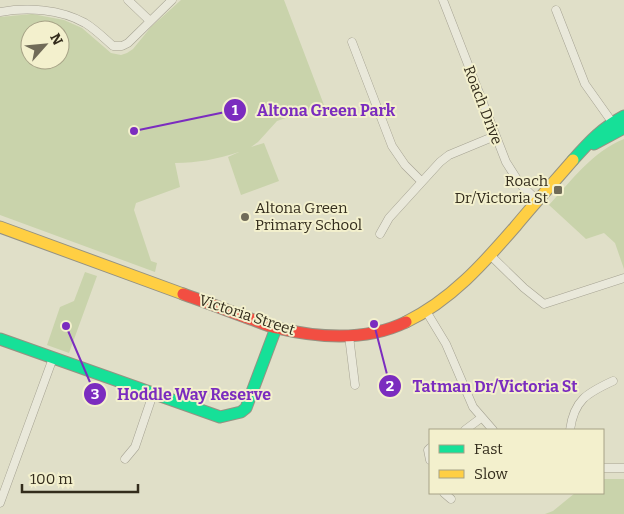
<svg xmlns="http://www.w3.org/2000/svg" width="624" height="514" font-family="Bitter,serif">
	<rect width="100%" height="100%" fill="#e0dfc8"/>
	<path fill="#c9d3ab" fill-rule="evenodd" d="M181,0H284L324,105L277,121L258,142L251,147L264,143L279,181L241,195L228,157L239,152C217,159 198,163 175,163L180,187L136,203L134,210L151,261L157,263L155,272L0,215V17L32,14L64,20L82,28L111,53L121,55L127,53L133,49L151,27ZM30,30H60V60H30Z
		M624,139V269L615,243L604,233L586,239L549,205C572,180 592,152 624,139Z
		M85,272L97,276L69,353L47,345L60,307L74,301Z
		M603,479H624V514H545L553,511L575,493H603Z"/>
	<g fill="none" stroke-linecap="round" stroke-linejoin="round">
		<g stroke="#a5a292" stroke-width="9">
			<path id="street" d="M128,0L150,21
				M443,0L506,162L520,184L538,201
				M556,10L585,84L612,122
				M0,12C27,7 60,9 85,23C95,29 104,38 113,46H122L128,43L172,0
				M352,42L392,146L405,165L421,181
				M380,234L389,218L440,162L449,155L495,136
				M490,255L524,288L544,304L624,278
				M426,311L446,344L473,407L493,430
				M349,336L355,385
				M465,430L481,418
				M570,430C574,400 587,393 613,381
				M430,448L428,450L430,460
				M125,459L135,447L153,394
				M603,468H624
				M444,493L451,499
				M0,503L53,358"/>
		</g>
		<g stroke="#959282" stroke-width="13">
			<path id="fast" d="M594,144L624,128
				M573,160C589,142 603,127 624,116
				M0,339L220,417L241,412L246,408L276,328"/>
		</g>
		<g stroke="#959282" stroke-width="13">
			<path id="slow" d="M0,227L183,294
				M406,322C451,300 483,264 515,227C534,204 554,182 573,160"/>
		</g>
		<g stroke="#959282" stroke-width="13">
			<path id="jam" d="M183,294C203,301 224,309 245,317C255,320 266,326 277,328C319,338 367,341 406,322"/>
		</g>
		<use href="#street" stroke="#e9e8da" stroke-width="8"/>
		<use href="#fast" stroke="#16e098" stroke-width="11"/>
		<use href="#slow" stroke="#ffcf43" stroke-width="11"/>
		<use href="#jam" stroke="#f24e42" stroke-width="11"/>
	</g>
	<g fill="#706b58" stroke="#f3f0cd" stroke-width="2">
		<rect x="553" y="185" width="10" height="10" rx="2.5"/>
		<circle cx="245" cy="217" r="5"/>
	</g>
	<g text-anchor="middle" stroke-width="4" stroke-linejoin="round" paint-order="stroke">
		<g font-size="15" fill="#332c1c" stroke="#f3f0cd">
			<text transform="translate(483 105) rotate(69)" y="5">Roach Drive</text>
			<text transform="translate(247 315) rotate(18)" y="5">Victoria Street</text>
		</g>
		<g font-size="15" fill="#332c1c" stroke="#f3f0cd" text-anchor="end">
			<text x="548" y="186">Roach<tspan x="548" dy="17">Dr/Victoria St</tspan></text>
			<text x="255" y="213" text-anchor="start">Altona Green<tspan x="255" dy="17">Primary School</tspan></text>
		</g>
	</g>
	<path fill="none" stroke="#7b2cbf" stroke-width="2" d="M134 131L235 110M374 324L390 386M66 326L95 394"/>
	<g fill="#7b2cbf" stroke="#f3f0cd" stroke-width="2">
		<circle cx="134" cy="131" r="5"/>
		<circle cx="374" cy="324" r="5"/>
		<circle cx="66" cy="326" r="5"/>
		<circle cx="235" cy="110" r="12"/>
		<circle cx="390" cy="386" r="12"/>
		<circle cx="95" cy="394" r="12"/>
	</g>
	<g font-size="15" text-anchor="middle" font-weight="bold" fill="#fff">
		<text x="235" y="115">1</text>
		<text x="390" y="391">2</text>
		<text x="95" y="399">3</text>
	</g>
	<g font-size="16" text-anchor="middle" font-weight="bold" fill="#7b2cbf" stroke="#f3f0cd" stroke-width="4" stroke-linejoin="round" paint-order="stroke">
		<text x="326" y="116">Altona Green Park</text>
		<text x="495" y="392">Tatman Dr/Victoria St</text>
		<text x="194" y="400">Hoddle Way Reserve</text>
	</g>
	<rect x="429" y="429" width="175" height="65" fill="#f3f0cd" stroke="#a6a286"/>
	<rect x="439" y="445" width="25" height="8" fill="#16e098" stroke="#a6a286"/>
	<text x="474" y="454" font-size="15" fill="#332c1c">Fast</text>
	<rect x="439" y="470" width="25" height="8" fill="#ffcf43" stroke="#a6a286"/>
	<text x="474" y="479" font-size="15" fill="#332c1c">Slow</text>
	<g transform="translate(45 45) rotate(63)"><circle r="24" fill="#f3f0cd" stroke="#a6a286"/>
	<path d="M0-4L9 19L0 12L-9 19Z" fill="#706b58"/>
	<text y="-8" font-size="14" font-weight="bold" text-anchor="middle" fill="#332c1c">N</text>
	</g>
	<path d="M22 484v8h116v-8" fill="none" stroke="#332c1c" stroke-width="2.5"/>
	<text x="30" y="484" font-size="15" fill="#332c1c" stroke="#f3f0cd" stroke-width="4" paint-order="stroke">100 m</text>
</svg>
